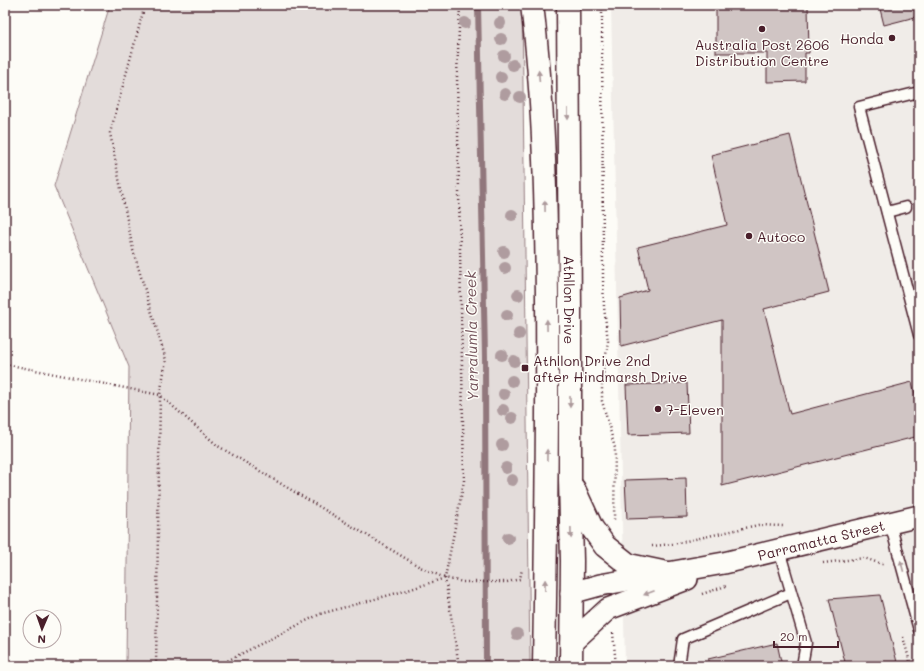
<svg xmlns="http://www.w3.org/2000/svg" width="924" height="671" viewBox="0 0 924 671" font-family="Mali,sans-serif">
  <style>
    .built { fill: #f0ece8 }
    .green { fill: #e3dcda; stroke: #967e82 }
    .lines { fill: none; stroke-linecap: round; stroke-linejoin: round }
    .stream { stroke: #91777b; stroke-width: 6 }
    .building { fill: #d0c5c4; stroke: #4a1f2b }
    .service-casing { stroke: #4a1f2b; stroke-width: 13 }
    .minor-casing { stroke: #4a1f2b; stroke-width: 24 }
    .primary-casing { stroke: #4a1f2b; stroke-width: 25 }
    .path { stroke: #4a1f2b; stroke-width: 2.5; stroke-dasharray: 1 3; stroke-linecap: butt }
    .service { stroke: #fdfcf7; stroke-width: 10 }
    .minor { stroke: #fdfcf7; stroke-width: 21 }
    .primary { stroke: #fdfcf7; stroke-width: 22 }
    .tree { fill: #af9c9f }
    .oneway { fill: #ac999b }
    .poi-dot { fill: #4a1f2b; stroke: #fdfcf7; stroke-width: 1.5 }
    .labels { text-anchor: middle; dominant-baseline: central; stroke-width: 3; stroke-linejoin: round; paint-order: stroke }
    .poi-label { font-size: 14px; fill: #4a1f2b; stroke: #fdfcf7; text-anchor: start }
    .street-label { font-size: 14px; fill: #4a1f2b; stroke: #fdfcf7 }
    .water-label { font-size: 15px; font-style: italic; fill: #73525a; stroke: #fdfcf7 }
  </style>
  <rect width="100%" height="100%" fill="#fdfcf7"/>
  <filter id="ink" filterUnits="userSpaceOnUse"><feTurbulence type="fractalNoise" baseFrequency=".025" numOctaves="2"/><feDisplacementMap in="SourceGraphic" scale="8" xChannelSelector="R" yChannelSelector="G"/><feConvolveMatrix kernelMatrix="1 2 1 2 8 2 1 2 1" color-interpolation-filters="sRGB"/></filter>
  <g filter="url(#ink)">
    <path class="built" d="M611 5H919V666H625Z"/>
    <path class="green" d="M110 5H522L530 666H126L129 367 54 186Z"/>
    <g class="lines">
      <path class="stream" d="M478 5 485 356 486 666"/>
    </g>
    <g class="building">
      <path d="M716 5H808L809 53H805V81L767 82V53H716Z"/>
      <path d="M879 5H919V16L884 25Z"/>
      <path d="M790 135 829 292 764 309 790 414 912 382 919 411V436L722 486V320L621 346 620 298 648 290 638 247 727 225 711 155Z"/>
      <path d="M687 383 689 433 628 435 626 385Z"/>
      <path d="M686 478 687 517 627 519 625 480Z"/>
      <path d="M880 595 898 666H846L829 599Z"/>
      <path d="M777 643 782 666H708V659Z"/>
    </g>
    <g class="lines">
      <defs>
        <g id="service">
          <path d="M919 92 859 107 919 335"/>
          <path d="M887 212 906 207"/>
          <path d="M890 523 919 630"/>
          <path d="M779 550 806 643 802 666"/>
          <path d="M679 666 683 639 791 593"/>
        </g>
        <g id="minor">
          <path id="s1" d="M571 593 600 585 724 563 919 516"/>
          <path d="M571 643 608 609 687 579"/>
        </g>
        <g id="primary">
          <path d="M532 5C544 102 546 199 547 297 548 420 546 543 544 666"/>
          <path id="s2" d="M568 5 570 311V480L572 561 571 666"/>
          <path d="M574 489 592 528 605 546 629 565 667 573"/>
        </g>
      </defs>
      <use href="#service" class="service-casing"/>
      <use href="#minor" class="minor-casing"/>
      <use href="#primary" class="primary-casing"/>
      <g class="path">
        <path d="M145 5 110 133 133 250 166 360 160 395 156 666"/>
        <path d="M602 5 603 280 604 307 608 341 602 383V401L615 448 614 520"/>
        <path d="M5 364 160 395 218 446 420 567 445 578"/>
        <path d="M652 546 673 544 758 525 783 526"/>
        <path d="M823 563 864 558 885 565"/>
        <path d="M702 594 726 586"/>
        <path d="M613 633 616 666"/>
        <path d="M903 637 911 666"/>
        <path d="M217 666 320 614 408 590 445 578 463 582H507L520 579 522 569"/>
        <path d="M459 666 445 578 464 481 457 75 460 5"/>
      </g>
      <use href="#service" class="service"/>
      <use href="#minor" class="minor"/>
      <use href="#primary" class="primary"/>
    </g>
    <g class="tree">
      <circle cx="465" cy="23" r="6"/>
      <circle cx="500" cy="23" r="6"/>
      <circle cx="501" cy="39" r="6"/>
      <circle cx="504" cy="56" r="6"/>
      <circle cx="513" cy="65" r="6"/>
      <circle cx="501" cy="77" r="6"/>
      <circle cx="505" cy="94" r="6"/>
      <circle cx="520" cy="97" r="6"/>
      <circle cx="512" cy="215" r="6"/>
      <circle cx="504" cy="252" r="6"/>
      <circle cx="505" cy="268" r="6"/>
      <circle cx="518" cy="295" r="6"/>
      <circle cx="507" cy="315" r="6"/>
      <circle cx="519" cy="334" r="6"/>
      <circle cx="502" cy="355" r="6"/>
      <circle cx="514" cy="361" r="6"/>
      <circle cx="512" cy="381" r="6"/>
      <circle cx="504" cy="394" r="6"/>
      <circle cx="503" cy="410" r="6"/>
      <circle cx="512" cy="418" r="6"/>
      <circle cx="502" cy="445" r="6"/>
      <circle cx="506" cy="468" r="6"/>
      <circle cx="512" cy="480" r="6"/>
      <circle cx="508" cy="538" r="6"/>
      <circle cx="517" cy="634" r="6"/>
    </g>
    <defs><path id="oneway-solid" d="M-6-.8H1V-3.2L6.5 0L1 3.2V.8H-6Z"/></defs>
    <g class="oneway">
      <use href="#oneway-solid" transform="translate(539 76) rotate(-94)"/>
      <use href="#oneway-solid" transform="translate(568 114) rotate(90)"/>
      <use href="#oneway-solid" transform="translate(545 206) rotate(-91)"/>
      <use href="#oneway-solid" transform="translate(547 325) rotate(-91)"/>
      <use href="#oneway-solid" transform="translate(570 402) rotate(90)"/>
      <use href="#oneway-solid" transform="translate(547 455) rotate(-89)"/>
      <use href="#oneway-solid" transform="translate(571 533) rotate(89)"/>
      <use href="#oneway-solid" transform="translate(902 566) rotate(-105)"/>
      <use href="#oneway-solid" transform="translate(545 585) rotate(-89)"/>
      <use href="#oneway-solid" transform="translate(649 593) rotate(159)"/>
    </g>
  </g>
  <g class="poi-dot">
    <circle cx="762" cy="29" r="4"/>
    <circle cx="892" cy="38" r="4"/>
    <circle cx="749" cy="236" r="4"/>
    <rect x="521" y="364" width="8" height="8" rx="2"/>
    <circle cx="658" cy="409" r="4"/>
  </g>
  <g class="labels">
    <g class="poi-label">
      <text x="884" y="38" text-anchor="end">Honda</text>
      <text x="762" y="44" text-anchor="middle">Australia Post 2606<tspan x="762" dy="16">Distribution Centre</tspan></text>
      <text x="757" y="236">Autoco</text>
      <text x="533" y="360">Athllon Drive 2nd<tspan x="533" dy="16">after Hindmarsh Drive</tspan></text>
      <text x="666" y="409">7-Eleven</text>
    </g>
    <g class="street-label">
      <text stroke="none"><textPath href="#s2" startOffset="295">Athllon Drive</textPath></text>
      <text stroke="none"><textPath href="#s1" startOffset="256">Parramatta Street</textPath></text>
    </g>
    <g class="water-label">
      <text transform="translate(471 336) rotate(-91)">Yarralumla Creek</text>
    </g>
  </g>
  <rect width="924" height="671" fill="none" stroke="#fdfcf7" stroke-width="20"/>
  <rect x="10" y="10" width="904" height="651" fill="none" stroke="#4a1f2b" stroke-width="1.5" filter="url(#ink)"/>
  <g transform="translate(42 629) rotate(182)"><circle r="19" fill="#fdfcf7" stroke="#b5a4a5"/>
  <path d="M0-3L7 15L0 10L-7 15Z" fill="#4a1f2b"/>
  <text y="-6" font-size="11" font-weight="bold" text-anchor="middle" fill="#4a1f2b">N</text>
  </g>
  <path d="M774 641v6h64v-6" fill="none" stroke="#4a1f2b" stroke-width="2"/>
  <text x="780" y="641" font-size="12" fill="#4a1f2b" stroke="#fdfcf7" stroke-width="3" paint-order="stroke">20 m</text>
</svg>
